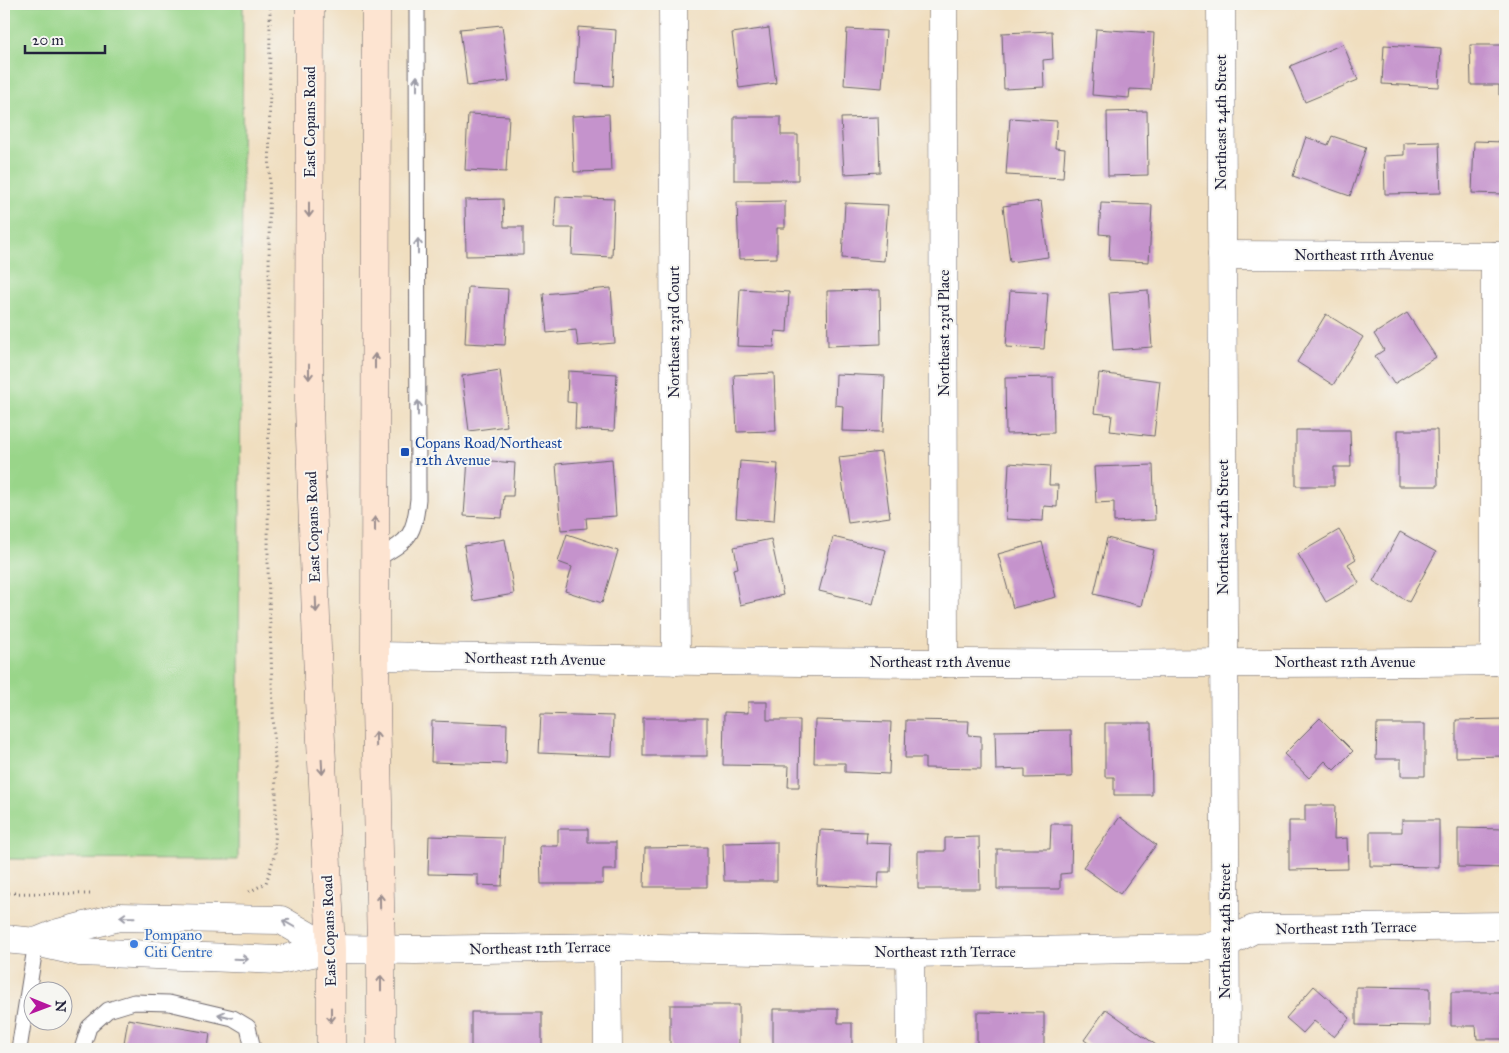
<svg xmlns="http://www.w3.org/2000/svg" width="1509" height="1053" viewBox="0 0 1509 1053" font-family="'IM FELL Great Primer',serif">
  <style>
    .green { fill: #99d589; stroke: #5e7c62 }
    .building { fill: #c593cc }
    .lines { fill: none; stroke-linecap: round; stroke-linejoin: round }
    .service-casing { stroke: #6a6469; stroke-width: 17 }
    .minor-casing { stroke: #6a6469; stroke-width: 29 }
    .secondary-casing { stroke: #6a6469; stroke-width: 29 }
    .path { stroke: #6a6469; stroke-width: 3; stroke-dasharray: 1 4; stroke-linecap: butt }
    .service { stroke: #fff; stroke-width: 15 }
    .minor { stroke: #fff; stroke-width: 28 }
    .secondary { stroke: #fde4d1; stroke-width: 28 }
    .oneway { stroke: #9c9ca7 }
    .oneway2 { stroke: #9a8d8e }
    .transit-dot { fill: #1a4fb4; stroke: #f6f6f2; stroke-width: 2 }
    .shop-dot { fill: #3f7fe0; stroke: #f6f6f2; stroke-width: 2 }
    .labels { text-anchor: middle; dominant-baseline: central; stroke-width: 4; stroke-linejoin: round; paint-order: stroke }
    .street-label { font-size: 15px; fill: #22223b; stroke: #f6f6f2 }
    .transit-label { font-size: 15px; fill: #164399; stroke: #f6f6f2; text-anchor: start }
    .shop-label { font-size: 15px; fill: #366cbe; stroke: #f6f6f2; text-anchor: start }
  </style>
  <rect width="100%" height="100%" fill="#f6f6f2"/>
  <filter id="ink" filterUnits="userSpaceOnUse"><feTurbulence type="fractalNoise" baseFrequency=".02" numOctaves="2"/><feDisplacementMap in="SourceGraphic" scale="10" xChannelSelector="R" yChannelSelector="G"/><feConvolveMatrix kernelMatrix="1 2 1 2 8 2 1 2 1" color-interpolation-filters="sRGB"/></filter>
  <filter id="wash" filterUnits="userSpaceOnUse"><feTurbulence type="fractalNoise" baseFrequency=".0096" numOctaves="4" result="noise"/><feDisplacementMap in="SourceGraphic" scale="20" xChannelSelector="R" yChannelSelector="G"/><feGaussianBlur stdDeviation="1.12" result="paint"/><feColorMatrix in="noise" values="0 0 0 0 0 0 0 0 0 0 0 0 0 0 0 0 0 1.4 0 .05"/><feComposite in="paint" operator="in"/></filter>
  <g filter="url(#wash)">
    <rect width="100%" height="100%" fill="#f0debf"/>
    <path class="green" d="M4 4H243L238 860 4 859Z"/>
    <g id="blocks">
      <g class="building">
        <path d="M502 25 509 81 467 86 460 29Z"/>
        <path d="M578 27 616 30 613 86 575 84Z"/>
        <path d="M769 28 776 83 739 88 732 33Z"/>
        <path d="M847 29 886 31 882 88 844 85Z"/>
        <path d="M1096 29 1154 33 1151 90 1130 89 1129 98 1092 95Z"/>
        <path d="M1052 31 1053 59 1043 60 1044 87 1004 89 1002 33Z"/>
        <path d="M1343 44 1358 80 1305 102 1290 66Z"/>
        <path d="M1384 45 1441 48 1439 87 1382 84Z"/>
        <path d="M1470 45H1505V95H1499V85H1471Z"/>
        <path d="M1147 111 1148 175 1108 176 1107 112Z"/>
        <path d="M468 114 509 116 506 172 465 170Z"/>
        <path d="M609 114 611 171 574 172 572 116Z"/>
        <path d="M734 117H781V135H798V180H734Z"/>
        <path d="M878 117 880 172 844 174 841 118Z"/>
        <path d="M1010 118 1057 121 1055 148 1065 149 1063 178 1006 175Z"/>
        <path d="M1332 136 1366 147 1350 196 1293 176 1306 137 1328 145Z"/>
        <path d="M1474 141 1505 142V194L1472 193Z"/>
        <path d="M1439 142 1441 193 1385 194 1384 156 1404 155V143Z"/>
        <path d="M556 197 614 199 612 257 572 255 573 228H554Z"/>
        <path d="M503 199 504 227H523V255L466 256 465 200Z"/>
        <path d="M785 201V228H777V258L739 259 737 202Z"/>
        <path d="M1041 201 1048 257 1010 262 1003 206Z"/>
        <path d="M845 203 888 205 884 261 842 258Z"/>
        <path d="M1101 203 1152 205 1149 262 1109 260 1110 235 1099 234Z"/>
        <path d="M468 287 508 289 505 345 465 343Z"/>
        <path d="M611 288 615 343 578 346 576 330 547 333 543 294Z"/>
        <path d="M740 289 789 292 787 332 775 331 774 347 737 346Z"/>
        <path d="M880 290 881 344 828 346 827 291Z"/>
        <path d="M1148 290 1152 347 1113 350 1109 293Z"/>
        <path d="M1010 291 1048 293 1044 349 1006 347Z"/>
        <path d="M1407 313 1436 357 1394 384 1375 356 1384 350 1374 334Z"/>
        <path d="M1326 314 1363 337 1333 385 1297 362Z"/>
        <path d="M500 370 507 426 469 431 462 376Z"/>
        <path d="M568 371 617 374 614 431 575 429 576 403 567 402Z"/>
        <path d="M774 373 776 431 737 432 734 375Z"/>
        <path d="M1099 373 1160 381 1154 436 1110 431 1112 415 1094 413Z"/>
        <path d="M836 374 885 376 883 432 842 431 843 406 835 405Z"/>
        <path d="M1053 377 1054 433 1006 434 1005 378Z"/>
        <path d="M1296 430H1350L1351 467H1334V486H1296Z"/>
        <path d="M1398 430H1437L1438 486H1398Z"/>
        <path d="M881 452 890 517 848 523 839 457Z"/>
        <path d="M468 459 515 463 513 496H504L502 518 464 516Z"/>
        <path d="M612 459 616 516 586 518 587 528 561 530 556 464Z"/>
        <path d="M740 461 778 464 774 521 736 518Z"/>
        <path d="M1009 463 1050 466 1049 485H1058L1057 507 1044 506 1043 521 1006 519Z"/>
        <path d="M1153 465 1155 520 1114 522V502L1096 503 1094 467Z"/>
        <path d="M1339 530 1356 559 1348 564 1359 583 1326 602 1298 554Z"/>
        <path d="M1400 532 1436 552 1409 602 1373 581Z"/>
        <path d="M567 534 618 551 602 603 565 591 572 567 558 562Z"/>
        <path d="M833 537 886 550 873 604 819 591Z"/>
        <path d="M1107 538 1154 550 1141 606 1094 594Z"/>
        <path d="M505 539 514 594 473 601 464 546Z"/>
        <path d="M771 539 783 595 740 605 733 569 738 568 734 547Z"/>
        <path d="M1042 542 1056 597 1013 608 998 554Z"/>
        <path d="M748 702H767V720H800L799 787H788L789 766 723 765 724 712 748 713Z"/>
        <path d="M541 714 613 716 612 756 539 753Z"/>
        <rect x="643" y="718" width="64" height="38"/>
        <path d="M1320 718 1353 751 1334 770 1325 761 1309 778 1284 754Z"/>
        <path d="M1505 719V756L1456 757V720Z"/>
        <path d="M815 720 891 722 889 774 845 772V763H814Z"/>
        <path d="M906 720 969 721 968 735 981 736V769L925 768V758H905Z"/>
        <path d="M432 721 507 724 506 764 431 762Z"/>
        <path d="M1105 723H1151L1152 795H1114V777H1105Z"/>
        <path d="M1377 724H1425V776H1401V759H1376Z"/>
        <path d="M1071 730 1072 777 1025 778V769L996 770 995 731Z"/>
        <path d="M1305 805H1335L1334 839 1347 838 1348 869 1289 870V821H1305Z"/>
        <path d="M1120 817 1156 845 1120 894 1083 867Z"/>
        <path d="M1402 820H1439V867L1370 866V832H1402Z"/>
        <path d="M1051 824H1072L1071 873 1060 874V889H997V849H1050Z"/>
        <path d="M1458 828 1505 829V868L1458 867Z"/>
        <path d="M558 829H588V842H616V870H603V884H541L540 846H558Z"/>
        <path d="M820 830 867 832 866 843 891 844 890 872H879L878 888 817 885Z"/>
        <path d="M429 836 504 838 502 886 478 885V875L428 874Z"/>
        <path d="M979 837 980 889H918V851H945V838Z"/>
        <path d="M777 842V881H724L723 843Z"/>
        <path d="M707 847V887H644L645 848Z"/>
        <path d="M1314 986 1350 1018 1334 1037 1314 1021 1303 1033 1286 1018Z"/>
        <path d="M1356 987 1430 988V1026L1356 1025Z"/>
        <path d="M1451 992H1505V1024H1503V1039H1477L1476 1026H1451Z"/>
        <rect x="670" y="1005" width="69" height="44"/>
        <path d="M773 1009H838V1023H852V1049H773Z"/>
        <path d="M1106 1009 1156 1045 1153 1049H1097L1084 1040Z"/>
        <rect x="471" y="1012" width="71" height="37"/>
        <path d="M977 1012 1044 1013V1049H977Z"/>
        <path d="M128 1019 210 1033 208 1049H123Z"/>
      </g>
    </g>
  </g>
  <g filter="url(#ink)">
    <use href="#blocks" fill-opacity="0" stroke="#6a6469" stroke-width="1"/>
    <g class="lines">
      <defs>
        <g id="service">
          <path d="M375 560C408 540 414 539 418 499L417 4"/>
          <path d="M19 1049 36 942"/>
          <path d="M82 1049 89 1027 108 1010 134 1002 169 1003 233 1018 248 1027 253 1049"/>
        </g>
        <g id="minor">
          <path d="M673 4 676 661"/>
          <path d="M943 4 944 663"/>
          <path d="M1221 4 1226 1049"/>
          <path d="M1222 255 1505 256"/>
          <path d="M1495 256V661"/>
          <path d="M375 656C751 663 1128 666 1505 661"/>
          <path d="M4 939 36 942 80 952 279 960 331 949 415 950 607 947 910 953 1198 948 1225 944 1254 929 1505 926"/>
          <path d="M36 942 58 933 119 917 281 920 331 949"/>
          <path d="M607 947 608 1049"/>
          <path d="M910 953 911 1049"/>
        </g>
        <g id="secondary">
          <path d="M310 4 309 406 318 679 331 949V1049"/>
          <path d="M376 4 375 656 381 950V1049"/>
        </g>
      </defs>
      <use href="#service" class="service-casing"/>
      <use href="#minor" class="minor-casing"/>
      <use href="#secondary" class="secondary-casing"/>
      <g class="path">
        <path d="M249 892 266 883 275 854 276 793 268 569 270 4"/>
        <path d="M4 893 93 894"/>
      </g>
      <use href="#service" class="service"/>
      <use href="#minor" class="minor"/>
      <use href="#secondary" class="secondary"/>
    </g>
    <defs><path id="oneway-shaft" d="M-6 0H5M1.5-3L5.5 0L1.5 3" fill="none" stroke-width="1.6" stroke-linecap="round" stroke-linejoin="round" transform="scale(1.25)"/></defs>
    <g class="oneway">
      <use href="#oneway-shaft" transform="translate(417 83) rotate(-90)"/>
      <use href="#oneway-shaft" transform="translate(418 246) rotate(-90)"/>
      <use href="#oneway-shaft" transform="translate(418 408) rotate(-90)"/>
      <use href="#oneway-shaft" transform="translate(127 917) rotate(-179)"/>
      <use href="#oneway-shaft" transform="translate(289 924) rotate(-150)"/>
      <use href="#oneway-shaft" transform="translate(241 959) rotate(2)"/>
      <use href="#oneway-shaft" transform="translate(225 1016) rotate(-166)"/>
    </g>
    <g class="oneway2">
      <use href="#oneway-shaft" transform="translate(309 210) rotate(90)"/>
      <use href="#oneway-shaft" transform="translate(375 361) rotate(-90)"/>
      <use href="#oneway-shaft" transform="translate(309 372) rotate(90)"/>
      <use href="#oneway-shaft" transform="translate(375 524) rotate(-90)"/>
      <use href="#oneway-shaft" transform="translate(316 605) rotate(88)"/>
      <use href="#oneway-shaft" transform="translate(376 739) rotate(-91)"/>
      <use href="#oneway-shaft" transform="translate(322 767) rotate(87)"/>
      <use href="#oneway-shaft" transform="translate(380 901) rotate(-91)"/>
      <use href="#oneway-shaft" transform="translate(381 983) rotate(-90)"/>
      <use href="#oneway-shaft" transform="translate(331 1015) rotate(90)"/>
    </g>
  </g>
  <rect class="transit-dot" x="400" y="447" width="10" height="10" rx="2.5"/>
  <circle class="shop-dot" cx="134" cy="944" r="5"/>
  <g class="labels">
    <g class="street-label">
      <text transform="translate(310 122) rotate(-90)">East Copans Road</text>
      <text transform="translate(1221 122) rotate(-90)">Northeast 24th Street</text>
      <text x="1364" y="255">Northeast 11th Avenue</text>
      <text transform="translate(674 332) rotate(-90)">Northeast 23rd Court</text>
      <text transform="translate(944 333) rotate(-90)">Northeast 23rd Place</text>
      <text transform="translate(313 527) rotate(-92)">East Copans Road</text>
      <text transform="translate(1223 527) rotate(-90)">Northeast 24th Street</text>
      <text transform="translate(535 659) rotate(1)">Northeast 12th Avenue</text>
      <text x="940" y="662">Northeast 12th Avenue</text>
      <text x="1345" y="662">Northeast 12th Avenue</text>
      <text transform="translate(1346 928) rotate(-1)">Northeast 12th Terrace</text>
      <text transform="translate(329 931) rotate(-92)">East Copans Road</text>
      <text transform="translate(1225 931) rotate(-90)">Northeast 24th Street</text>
      <text transform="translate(540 948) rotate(-1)">Northeast 12th Terrace</text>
      <text x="945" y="952">Northeast 12th Terrace</text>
    </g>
    <g class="transit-label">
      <text x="415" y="443">Copans Road/Northeast<tspan x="415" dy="17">12th Avenue</tspan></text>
    </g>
    <g class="shop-label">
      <text x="144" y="935">Pompano<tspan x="144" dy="17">Citi Centre</tspan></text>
    </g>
  </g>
  <rect width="1509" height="1053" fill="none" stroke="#f6f6f2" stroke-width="20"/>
  <g transform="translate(48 1006) rotate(91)"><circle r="24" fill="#f6f6f2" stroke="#a1a1a9"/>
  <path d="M0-4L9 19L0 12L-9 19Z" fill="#b5179e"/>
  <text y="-8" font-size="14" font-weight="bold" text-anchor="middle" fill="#22223b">N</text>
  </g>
  <path d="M25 45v8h80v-8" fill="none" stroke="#22223b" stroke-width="2.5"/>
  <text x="32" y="45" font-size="15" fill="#22223b" stroke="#f6f6f2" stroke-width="4" paint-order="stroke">20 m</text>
</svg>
